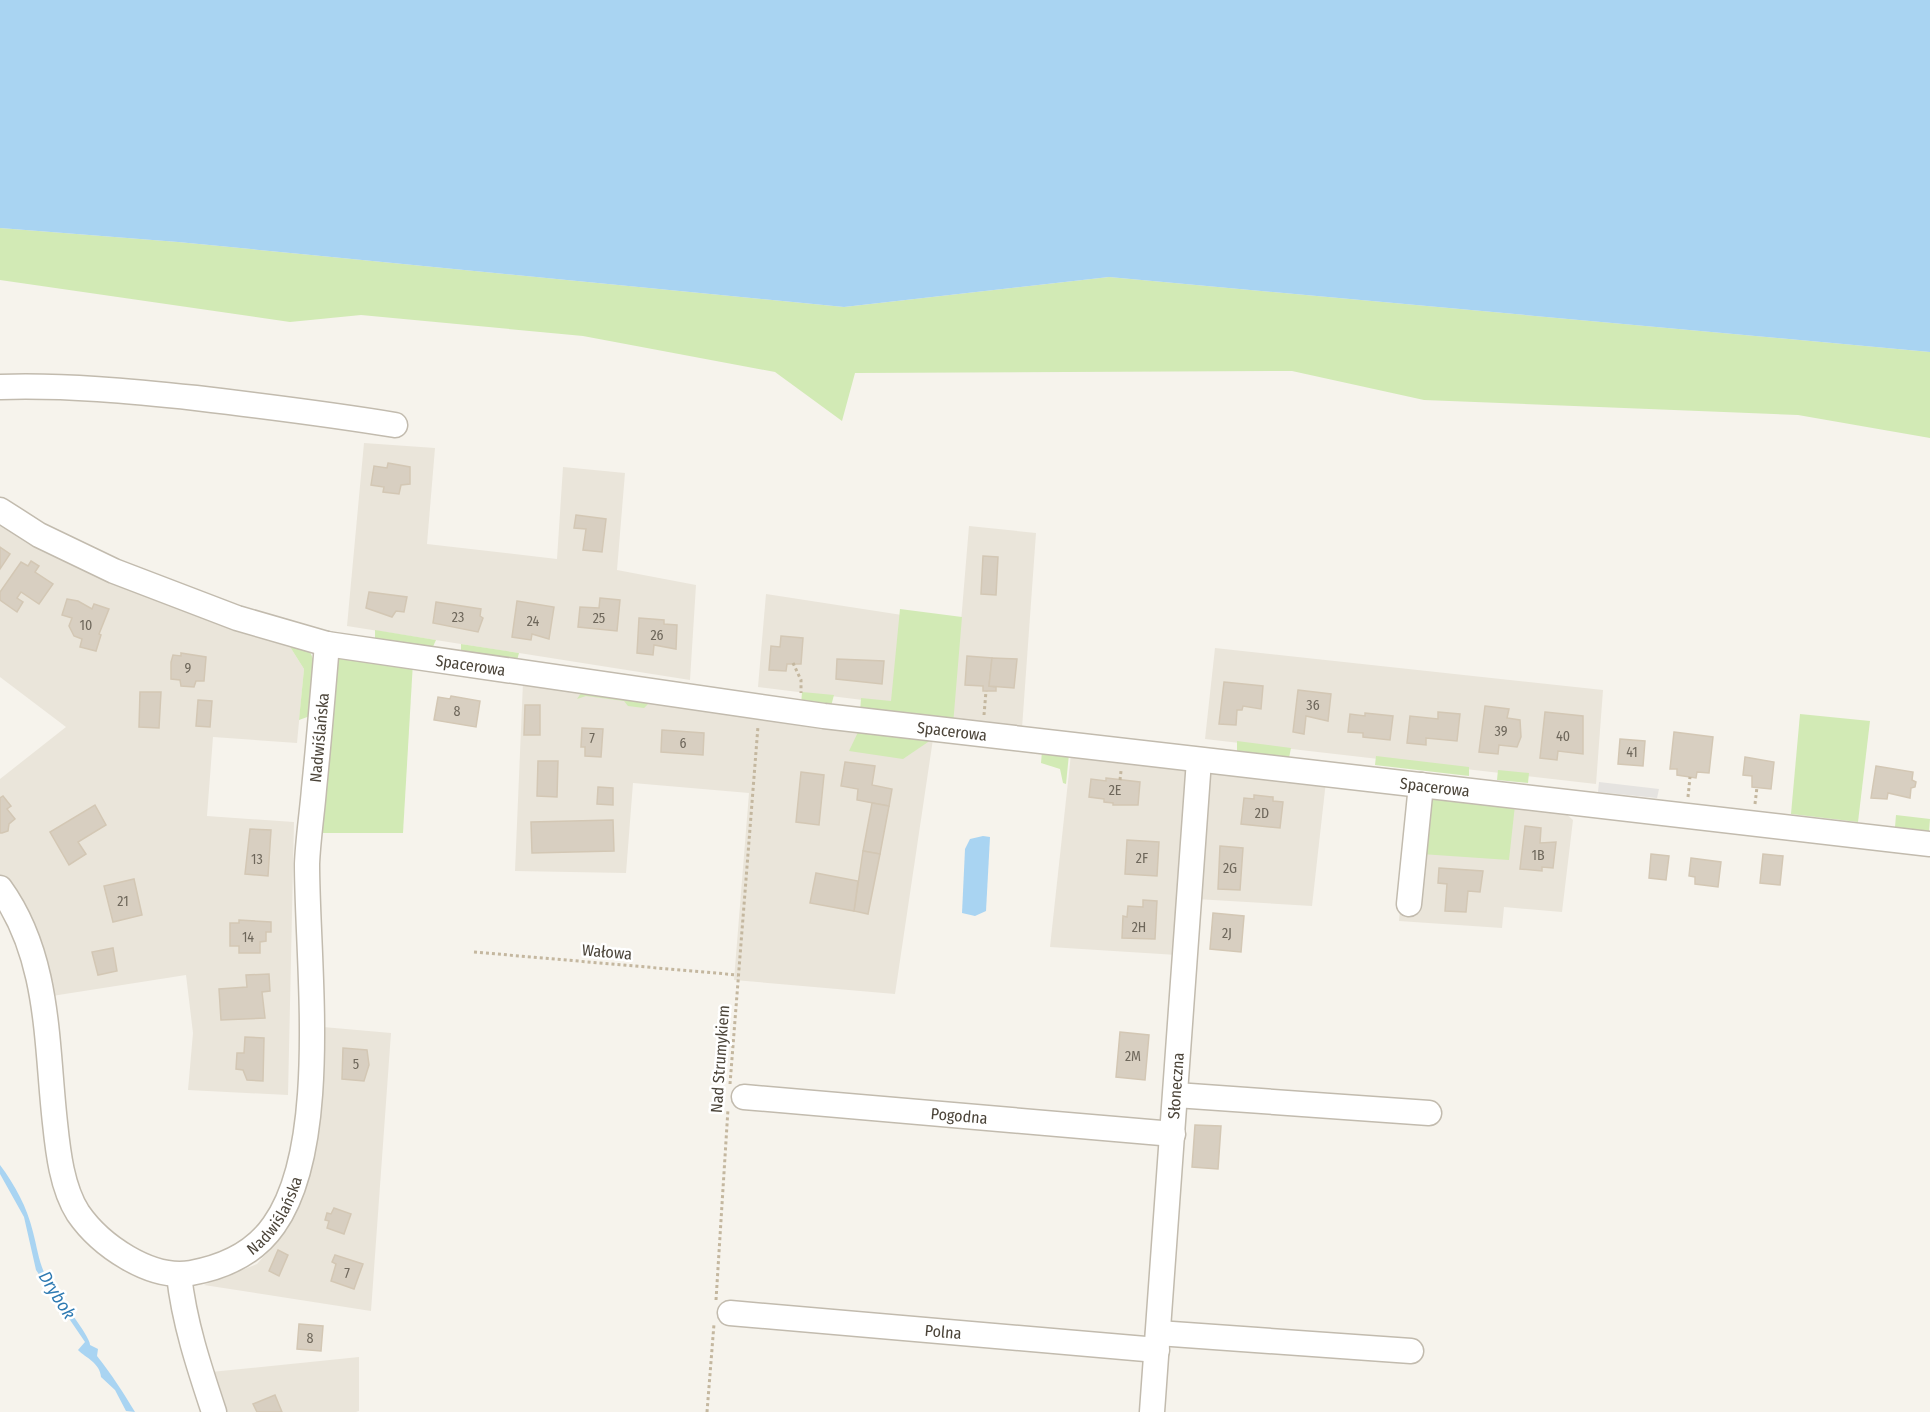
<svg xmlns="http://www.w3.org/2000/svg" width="1930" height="1412" viewBox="0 0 1930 1412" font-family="'Fira Sans Condensed',sans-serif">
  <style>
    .residential { fill: #eae5da }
    .green { fill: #d2eab5 }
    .parking { fill: #e5e3e0 }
    .water { fill: #a9d4f2 }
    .building { fill: #d8cfc1; stroke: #d3c7b4; stroke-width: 1.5 }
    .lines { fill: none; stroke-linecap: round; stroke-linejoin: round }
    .minor-casing { stroke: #c2bbae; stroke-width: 27 }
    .path { stroke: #c4b79f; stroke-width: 3; stroke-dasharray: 3 3; stroke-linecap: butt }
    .minor { stroke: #fff; stroke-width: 24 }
    .labels { text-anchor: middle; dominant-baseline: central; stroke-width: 5; stroke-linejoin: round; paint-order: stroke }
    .number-label { font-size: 14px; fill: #6e675b }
    .street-label { font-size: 16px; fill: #4b4439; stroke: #fff }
    .water-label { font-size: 18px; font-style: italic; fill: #2e7ab2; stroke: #fff }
  </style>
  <rect width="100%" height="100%" fill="#f6f3ec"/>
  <g class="residential">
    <path d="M364 443 435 448 427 544 557 559 563 467 625 473 617 570 696 585 690 680 347 626Z"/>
    <path d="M0 526 28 544 163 600 287 642 304 669 297 743 213 737 207 816 294 822 288 1095 188 1090 193 1033 186 975 52 996 43 944 0 877V779L66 727 0 677Z"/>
    <path d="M969 526 1036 533 1022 728 953 718Z"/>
    <path d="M766 594 902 615 895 704 758 687Z"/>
    <path d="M1215 648 1603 690 1596 784 1205 739Z"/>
    <path d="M523 682 933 739 895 994 734 980 749 793 633 783 626 873 515 871Z"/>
    <path d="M1071 754 1193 768 1177 955 1050 947Z"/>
    <path d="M1208 771 1326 781 1312 906 1196 899Z"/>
    <path d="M1409 792 1563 811 1573 820 1562 912 1504 907 1502 928 1399 921Z"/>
    <path d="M323 1027 391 1033 371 1311 204 1285 257 1264 287 1230 311 1170Z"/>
    <path d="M359 1357V1411L356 1412H227L211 1372Z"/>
  </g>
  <g class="green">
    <path d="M0 228 178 242 844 307 1109 277 1930 352V438L1798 415 1424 400 1292 371 855 373 842 421 775 372 583 336 361 315 290 322 0 280Z"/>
    <path d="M900 609 962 617 953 725 860 713 861 698 891 701Z"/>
    <path d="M375 630 436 640 431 651 375 642Z"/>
    <path d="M287 642 307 645 314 661 310 716 299 720 304 669Z"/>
    <path d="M461 644 519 653 516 664 461 654Z"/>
    <path d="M338 656 413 662 403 833H315Z"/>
    <path d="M583 690 664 702V706L649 703 644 708 628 706 624 701 586 696 577 699Z"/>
    <path d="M802 692 834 695 830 710 801 706Z"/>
    <path d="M1800 714 1870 721 1858 822 1791 814Z"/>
    <path d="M859 730 931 740 903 759 849 751Z"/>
    <path d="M1237 741 1291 748 1289 758 1237 756Z"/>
    <path d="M1042 751 1069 754 1066 784 1063 783 1060 769 1041 763Z"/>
    <path d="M1376 756 1469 767V776L1375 765Z"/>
    <path d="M1498 770 1529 773 1528 783 1497 780Z"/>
    <path d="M1433 796 1515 805 1509 860 1421 854 1427 801Z"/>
    <path d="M1896 815 1930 819 1929 831 1895 827Z"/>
  </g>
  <path class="parking" d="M1599 782 1659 789 1657 798 1598 792Z"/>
  <g class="water">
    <path d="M0 0H1930V352L1109 277 844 307 178 242 0 228Z"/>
    <path d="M983 836 990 837 986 911 975 916 962 913 965 849 970 839Z"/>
    <path d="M0 1165C15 1185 27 1207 33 1232 38 1251 39 1266 50 1284 57 1295 91 1337 90 1345L98 1349 97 1356C112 1375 123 1392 135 1412L126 1411 115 1390 101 1377C100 1363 86 1358 78 1350L85 1342 36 1270 24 1217 0 1174Z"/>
  </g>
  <g class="building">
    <path d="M388 463 410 467V484L401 485 399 494 383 492 384 487 371 485 374 466 387 468Z"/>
    <path d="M576 515 606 519 602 552 583 550 586 529 574 528Z"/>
    <path d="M0 547 10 554 0 569Z"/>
    <path d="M983 556 998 557 996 595 981 594Z"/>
    <path d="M31 561 39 566 35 572 53 584 39 604 21 592 17 598 23 602 17 612 0 600V592L21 562 28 566Z"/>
    <path d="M369 592 407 597 404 612 396 611 392 617 366 608Z"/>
    <path d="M600 598 620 600 617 631 578 627 580 607 599 608Z"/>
    <path d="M67 599 78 601 92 609 94 604 109 609 99 634 101 635 96 651 80 647 82 639 74 636 69 626 72 618 62 615Z"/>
    <path d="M517 601 554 607 549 639 532 634 531 640 512 637Z"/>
    <path d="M436 602 481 609 480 616 483 618 478 632 433 623Z"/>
    <path d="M639 618 664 620V624L677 625 676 649 654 645 653 655 637 653Z"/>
    <path d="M781 636 803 638 801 664H787L786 671 769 670 771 646 780 647Z"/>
    <path d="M181 653 206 657 204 681H196L194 687 181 686 180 680 171 679V662L173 655 181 656Z"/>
    <path d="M967 656 992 658 989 686 996 687V691H983V686L965 685Z"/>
    <path d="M992 658 1017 659 1014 688 989 686Z"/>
    <path d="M837 659 884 661 882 684 836 679Z"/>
    <path d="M1224 682 1263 686 1261 709 1243 706 1242 710H1237L1236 725 1219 724Z"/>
    <path d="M1298 690 1331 694 1328 721 1306 716 1304 734 1293 732Z"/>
    <path d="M140 692H161L159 728 139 727Z"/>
    <path d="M451 696 480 701 476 727 434 720 438 697 450 699Z"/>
    <path d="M198 700 212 701 210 727 196 726Z"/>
    <path d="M525 705H540V735H524Z"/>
    <path d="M1485 706 1509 709 1507 718 1520 720 1521 737 1517 747 1499 745 1498 754 1479 752Z"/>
    <path d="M1438 712 1460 714 1457 741 1426 738V745L1407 743 1410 716 1438 719Z"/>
    <path d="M1545 712 1583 716V754L1558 751 1557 760 1540 758Z"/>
    <path d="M1365 713 1393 716 1390 740 1363 737V733L1348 732 1350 714 1365 716Z"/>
    <path d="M582 728 603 729 601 757 585 756V747H581Z"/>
    <path d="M662 730 704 733 703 755 661 752Z"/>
    <path d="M1674 732 1713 737 1709 773 1697 772 1696 778 1677 775V769H1670Z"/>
    <path d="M1620 739 1645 741 1643 766 1618 764Z"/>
    <path d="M1745 757 1774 762 1771 789 1752 787V776L1743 775Z"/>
    <path d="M538 761H558L557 797 537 796Z"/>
    <path d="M845 762 875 766 872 785 892 789 889 806 857 800 858 789 841 786Z"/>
    <path d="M1876 766 1913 772 1912 780 1916 782 1915 787 1911 788 1910 798 1888 793 1887 799 1871 798Z"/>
    <path d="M801 772 824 775 819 825 796 822Z"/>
    <path d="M1106 778 1140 782 1138 805H1113V803L1104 802V799L1089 797 1091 779 1106 781Z"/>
    <path d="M598 787 613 788V805L597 804Z"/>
    <path d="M1254 795 1273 797V801L1283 802 1280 828 1241 824 1244 798 1254 799Z"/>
    <path d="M3 796 11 806 7 809 15 819 9 824 8 831 2 833H0V798Z"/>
    <path d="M872 803 889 806 880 854 863 851Z"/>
    <path d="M95 805 106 825 78 842 86 854 69 865 50 832Z"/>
    <path d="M613 820 614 851 532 853 531 822Z"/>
    <path d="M1525 826 1541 828 1540 843 1556 842 1553 868 1542 867V871L1520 869Z"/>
    <path d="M250 829 271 830 268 876 245 874Z"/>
    <path d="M1127 840 1159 842 1157 876 1125 874Z"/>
    <path d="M1220 846 1243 848 1240 890 1218 889Z"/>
    <path d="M863 851 880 854 868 914 854 911Z"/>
    <path d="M1651 854 1669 856 1666 880 1649 878Z"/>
    <path d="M1763 854 1783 856 1780 885 1760 883Z"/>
    <path d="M1691 858 1721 862 1718 887 1695 884V877L1689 876Z"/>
    <path d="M1439 868 1483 871 1480 892 1468 891 1466 912 1445 911 1447 884 1438 883Z"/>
    <path d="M816 873 858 881 854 911 810 903Z"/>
    <path d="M134 879 142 915 113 922 104 886Z"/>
    <path d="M1143 900 1157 901 1155 939 1122 938 1123 916 1127 917 1128 906 1143 907Z"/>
    <path d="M1213 913 1244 916 1241 952 1210 949Z"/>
    <path d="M239 920 271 922V932H266V941L260 942V953H239V946H230V923H239Z"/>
    <path d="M113 948 117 971 98 975 92 952Z"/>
    <path d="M269 974 270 991 262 992 265 1018 221 1020 219 989 247 987 246 975Z"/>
    <path d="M1120 1032 1149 1035 1145 1080 1116 1077Z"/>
    <path d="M245 1037 264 1038 263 1081 247 1080 243 1070 236 1069 237 1053H244Z"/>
    <path d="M343 1048 367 1050 369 1065 364 1081 342 1079Z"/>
    <path d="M1195 1125 1221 1126 1218 1169 1192 1167Z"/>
    <path d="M334 1208 351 1214 344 1234 327 1228 329 1221 325 1220 327 1213 331 1214Z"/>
    <path d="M278 1250 288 1255 279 1276 269 1271Z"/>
    <path d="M335 1255 363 1264 354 1289 331 1281 336 1264 332 1262Z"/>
    <path d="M299 1324 323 1326 321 1351 297 1349Z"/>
    <path d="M275 1395 282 1412H257L253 1404Z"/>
  </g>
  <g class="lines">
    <defs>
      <g id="minor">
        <path d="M0 387C65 385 131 391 196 398 263 406 329 414 395 425"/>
        <path id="s1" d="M0 510 39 535 114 571 237 618 327 644 824 716 1930 844"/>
        <path id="s2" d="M0 888C50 957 46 1043 55 1123 58 1152 62 1188 78 1213 100 1245 150 1280 191 1273 224 1267 254 1254 274 1225 331 1145 307 962 307 864 308 839 312 814 314 789 319 740 323 692 327 644"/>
        <path d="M1409 904 1421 785"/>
        <path d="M1176 1095 1429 1113"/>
        <path id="s3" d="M744 1097 1173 1134"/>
        <path d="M179 1275C184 1322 199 1367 214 1412"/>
        <path id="s4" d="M730 1313 1157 1350"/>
        <path d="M1158 1333 1411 1351"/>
        <path id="s5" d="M1152 1412 1199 760"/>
      </g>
    </defs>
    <use href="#minor" class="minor-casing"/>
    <g class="path">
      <path d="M793 663 801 680V693"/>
      <path d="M984 715 986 691"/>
      <path d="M1120 780 1121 771"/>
      <path d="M1688 797 1690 777"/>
      <path d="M1755 804 1757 787"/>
      <path d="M474 952 738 975"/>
      <path d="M730 1084 758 726"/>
      <path d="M716 1300 728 1109"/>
      <path d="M707 1412 714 1324"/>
    </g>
    <use href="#minor" class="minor"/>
  </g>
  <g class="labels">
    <g class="number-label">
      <text x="458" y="617">23</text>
      <text x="599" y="618">25</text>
      <text x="533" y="621">24</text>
      <text x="86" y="625">10</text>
      <text x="657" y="635">26</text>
      <text x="188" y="668">9</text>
      <text x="1313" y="705">36</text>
      <text x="457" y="711">8</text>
      <text x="1501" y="731">39</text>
      <text x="1563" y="736">40</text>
      <text x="592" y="738">7</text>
      <text x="683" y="743">6</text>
      <text x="1632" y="752">41</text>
      <text x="1115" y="790">2E</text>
      <text x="1262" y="813">2D</text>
      <text x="1538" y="855">1B</text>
      <text x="1142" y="858">2F</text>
      <text x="257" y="859">13</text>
      <text x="1230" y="868">2G</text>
      <text x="123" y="901">21</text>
      <text x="1139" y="927">2H</text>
      <text x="1227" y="933">2J</text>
      <text x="248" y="937">14</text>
      <text x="1133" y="1056">2M</text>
      <text x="356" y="1064">5</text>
      <text x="347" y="1273">7</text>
      <text x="310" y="1338">8</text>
    </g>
    <g class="street-label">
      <text stroke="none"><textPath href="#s1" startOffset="500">Spacerowa</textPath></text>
      <text stroke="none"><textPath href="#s1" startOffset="986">Spacerowa</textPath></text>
      <text stroke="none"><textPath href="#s2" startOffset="1065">Nadwiślańska</textPath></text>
      <text stroke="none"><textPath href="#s1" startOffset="1472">Spacerowa</textPath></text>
      <text transform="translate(607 952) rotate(5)">Wałowa</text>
      <text transform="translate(720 1059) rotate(-86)">Nad Strumykiem</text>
      <text stroke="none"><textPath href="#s5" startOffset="327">Słoneczna</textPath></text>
      <text stroke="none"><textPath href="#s3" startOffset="216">Pogodna</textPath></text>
      <text stroke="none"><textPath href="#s2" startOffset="579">Nadwiślańska</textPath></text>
      <text stroke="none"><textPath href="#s4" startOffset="214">Polna</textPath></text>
    </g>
    <g class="water-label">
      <text transform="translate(57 1295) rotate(58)">Drybok</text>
    </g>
  </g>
</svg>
